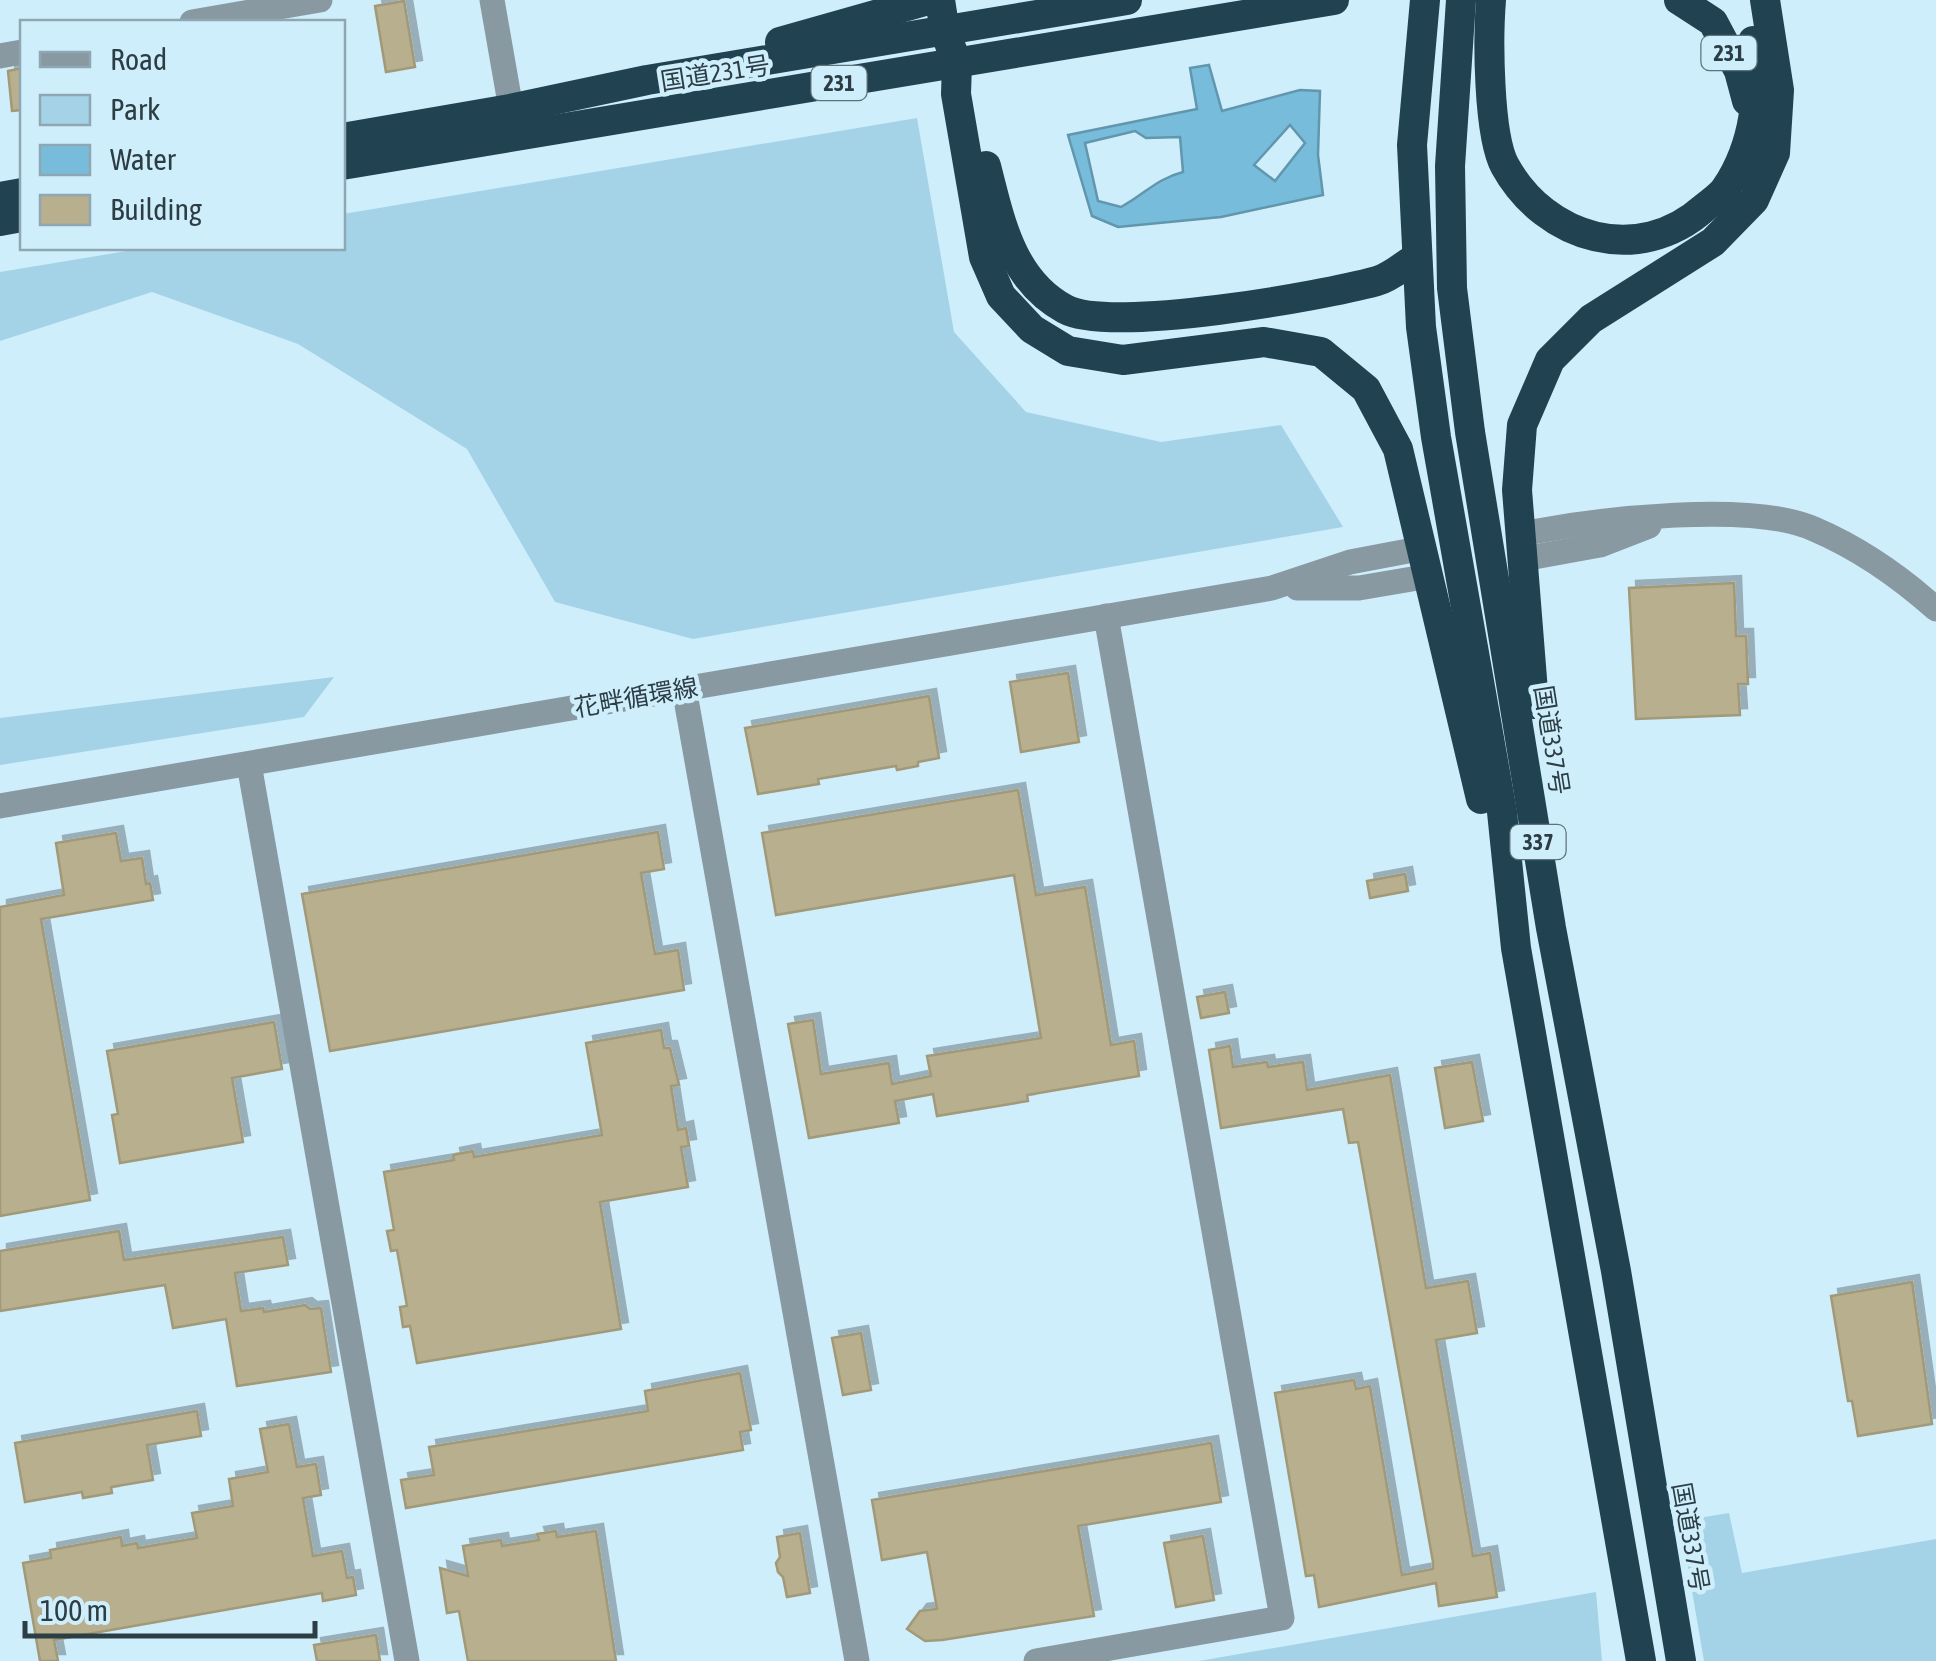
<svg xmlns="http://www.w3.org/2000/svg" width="1936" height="1661" viewBox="0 0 1936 1661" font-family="'Asap Condensed','Noto Sans JP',sans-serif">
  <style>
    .green { fill: #a4d3e7 }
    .water { fill: #77bcda; stroke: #6196ad; stroke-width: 2.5; fill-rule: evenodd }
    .building { fill: #b7af8d; stroke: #a19978; stroke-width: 2.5; filter: url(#shadow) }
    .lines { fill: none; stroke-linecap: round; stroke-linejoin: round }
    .minor { stroke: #8999a1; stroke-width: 25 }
    .highway { stroke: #204251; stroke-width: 30 }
    .labels { text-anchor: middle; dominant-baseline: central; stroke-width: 9; stroke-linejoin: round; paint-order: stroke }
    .shield { fill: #cfeefc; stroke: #5e727b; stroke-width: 2.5 }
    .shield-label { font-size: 22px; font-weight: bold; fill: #2d3d44 }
    .street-label { font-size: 25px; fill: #2d3d44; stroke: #cfeefc }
  </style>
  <defs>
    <filter id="shadow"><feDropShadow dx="7" dy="-7" stdDeviation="0" flood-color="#0004"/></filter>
  </defs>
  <rect width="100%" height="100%" fill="#cfeefc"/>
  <g class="green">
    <path d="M917 118 954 332 1026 412 1161 442 1281 425 1343 527 693 639 555 602 467 449 298 344 152 292 0 341V272L145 248H342L343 214Z"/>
    <path d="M334 677 304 717 0 765V718Z"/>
    <path d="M1729 1513 1742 1573 1936 1539V1661H1704L1680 1521Z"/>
    <path d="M1596 1592 1602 1661H1199Z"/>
  </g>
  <path class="water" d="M1209 65 1222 111 1300 90 1320 91 1318 155 1323 195 1221 217 1118 227 1092 216 1068 135 1197 109 1190 68ZM1290 125 1305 143 1275 181 1254 165ZM1135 131 1146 138 1180 137 1183 172C1156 179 1145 194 1121 207L1098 201 1085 143Z"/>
  <g class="building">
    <path d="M404 1 415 67 386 72 375 6Z"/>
    <path d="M22 68V110L12 111 8 71Z"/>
    <path d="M1734 583 1736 636H1746L1748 684H1738L1740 715 1636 719 1629 588Z"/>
    <path d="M1068 673 1079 742 1021 752 1010 682Z"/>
    <path d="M929 696 939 758 918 762V766L897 770 896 766 818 779 819 784 758 794 745 728Z"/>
    <path d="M1018 790 1036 895 1085 887 1111 1045 1134 1041 1139 1076 1027 1095 1028 1101 937 1116 933 1094 895 1101 899 1123 809 1138 788 1024 813 1020 821 1074 889 1063 892 1084 931 1076 927 1056 1041 1038 1014 875 776 915 762 833Z"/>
    <path d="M658 832 664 869 641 873 655 954 678 950 684 990 330 1051 302 894Z"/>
    <path d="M116 833 121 861 142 858 146 884 150 883 153 900 41 919 90 1200 0 1216V907L64 895 56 843Z"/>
    <path d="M1405 874 1408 891 1370 898 1367 881Z"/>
    <path d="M1225 992 1229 1013 1201 1018 1197 997Z"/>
    <path d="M274 1022 282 1069 232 1078 243 1142 120 1163 112 1115 118 1114 107 1051Z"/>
    <path d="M661 1030 664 1048H670L679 1085 671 1086 678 1130 686 1128 689 1146 681 1147 688 1187 600 1202 621 1329 417 1363 410 1326 403 1327 400 1307 407 1306 397 1250 391 1251 387 1231 394 1230 384 1172 454 1160 453 1155 473 1151 474 1157 602 1135 586 1043Z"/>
    <path d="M1230 1046 1233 1067 1267 1062 1268 1067 1303 1062 1307 1090 1390 1075 1426 1288 1468 1281 1477 1333 1436 1340 1473 1556 1490 1553 1497 1597 1439 1606 1436 1583 1319 1607 1314 1575 1306 1576 1275 1393 1354 1380 1356 1389 1370 1386 1402 1575 1433 1569V1562L1358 1142 1349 1143 1343 1109 1221 1128 1209 1050Z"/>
    <path d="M1472 1062 1483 1121 1445 1128 1435 1068Z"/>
    <path d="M119 1231 124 1260 283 1237 288 1265 235 1273 241 1311 263 1308 264 1312 305 1305 310 1309 321 1308 331 1372 237 1386 226 1319 173 1328 165 1285 0 1311V1251Z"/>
    <path d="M1912 1282 1932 1424 1858 1436 1852 1401H1848L1831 1296Z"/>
    <path d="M861 1333 871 1390 843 1395 832 1338Z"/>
    <path d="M740 1373 751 1430 740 1432 743 1450 406 1508 401 1480 434 1475 429 1447 648 1411 645 1391Z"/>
    <path d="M197 1411 201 1436 147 1445 153 1480 111 1487 112 1493 83 1498 82 1492 25 1502 15 1443Z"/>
    <path d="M289 1424 297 1467 316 1464 321 1495 303 1498 313 1556 342 1551 347 1578 353 1577 356 1595 323 1601 322 1593 54 1640 58 1661H40L23 1563 51 1558 50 1550 121 1537 122 1546 137 1543 138 1548 197 1538 192 1513 233 1506 229 1479 268 1472 260 1429Z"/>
    <path d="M1211 1443 1221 1502 1078 1526 1094 1616 942 1640 925 1641 907 1629 920 1611 937 1609 927 1552 882 1560 872 1500Z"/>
    <path d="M556 1531 557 1537 596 1531 616 1661H468L459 1611 447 1613 440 1568 468 1576 463 1546 501 1540 502 1546 539 1540 537 1534Z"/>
    <path d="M800 1533 810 1593 787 1597 783 1577 778 1572 776 1563 780 1557 777 1537Z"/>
    <path d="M1203 1536 1214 1600 1176 1607 1164 1543Z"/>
    <path d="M376 1635 380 1661H317L314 1645Z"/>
  </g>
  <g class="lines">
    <g class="minor">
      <path d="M492 0 514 126"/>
      <path d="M192 22 320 0"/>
      <path d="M0 56 22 52"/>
      <path d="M1532 532C1601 519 1751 501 1814 529 1861 549 1899 576 1936 609"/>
      <path d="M1534 557 1600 545 1649 526"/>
      <path d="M1297 588H1359L1412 579"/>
      <path d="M684 688 857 1661"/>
      <path d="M249 764 407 1661"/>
      <path d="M0 806 1272 588 1350 562 1408 551"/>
      <path d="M1036 1661 1282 1618 1106 616"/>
    </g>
    <g class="highway">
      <path d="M940 0 945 32 952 50"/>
      <path d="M1425 0 1412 145 1421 327 1436 437 1502 812 1516 948 1641 1661"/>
      <path d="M1461 0 1450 166 1452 288 1470 432 1551 928 1616 1271 1681 1661"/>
      <path d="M1491 0C1488 37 1488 135 1505 166 1546 240 1639 266 1704 208 1711 202 1721 196 1726 188 1755 145 1761 91 1753 41"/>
      <path d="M1679 0 1713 22 1739 71 1747 101"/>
      <path d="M780 42 928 0"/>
      <path d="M957 63 956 94 984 257 1001 296 1032 329 1068 351 1123 360 1264 342 1321 352 1366 389 1398 449 1481 799"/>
      <path d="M342 138 510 109 647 80 1127 0"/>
      <path d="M342 165 1334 0"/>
      <path d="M986 166C1000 220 1011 280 1065 309 1110 334 1322 296 1377 281 1391 277 1404 265 1416 258"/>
      <path d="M0 197 22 193"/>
      <path d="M0 221 22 217"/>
      <path d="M1534 704 1517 490 1522 425 1550 360 1591 319 1713 242 1754 200 1775 153 1779 90 1765 0"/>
    </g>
  </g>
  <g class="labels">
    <g class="shield">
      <rect x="1701.5" y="36" width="55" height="34" rx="8"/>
      <rect x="811.5" y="66" width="55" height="34" rx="8"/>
      <rect x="1510.5" y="825" width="55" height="34" rx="8"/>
    </g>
    <g class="shield-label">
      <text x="1729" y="53">231</text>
      <text x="839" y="83">231</text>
      <text x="1538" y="842">337</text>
    </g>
    <g class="street-label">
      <text transform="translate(715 73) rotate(-9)">国道231号</text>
      <text transform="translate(636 697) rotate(-10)">花畔循環線</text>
      <text transform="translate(1552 740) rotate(81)">国道337号</text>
      <text transform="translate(1691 1537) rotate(80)">国道337号</text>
    </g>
  </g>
  <rect x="20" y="20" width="325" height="230" fill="#cfeefc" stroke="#8ea7b2" stroke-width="2.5"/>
  <rect x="40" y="52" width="50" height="15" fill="#8999a1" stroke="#8ea7b2" stroke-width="2.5"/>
  <text x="110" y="70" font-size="30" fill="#2d3d44">Road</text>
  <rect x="40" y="95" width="50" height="30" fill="#a4d3e7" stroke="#8ea7b2" stroke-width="2.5"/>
  <text x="110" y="120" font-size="30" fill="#2d3d44">Park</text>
  <rect x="40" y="145" width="50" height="30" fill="#77bcda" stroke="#8ea7b2" stroke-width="2.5"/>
  <text x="110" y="170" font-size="30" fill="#2d3d44">Water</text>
  <rect x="40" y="195" width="50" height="30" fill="#b7af8d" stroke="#8ea7b2" stroke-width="2.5"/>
  <text x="110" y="220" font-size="30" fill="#2d3d44">Building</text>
  <path d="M25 1621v15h290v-15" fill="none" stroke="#2d3d44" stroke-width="5"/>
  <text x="40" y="1621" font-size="30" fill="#2d3d44" stroke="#cfeefc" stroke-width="8" paint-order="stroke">100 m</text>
</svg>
